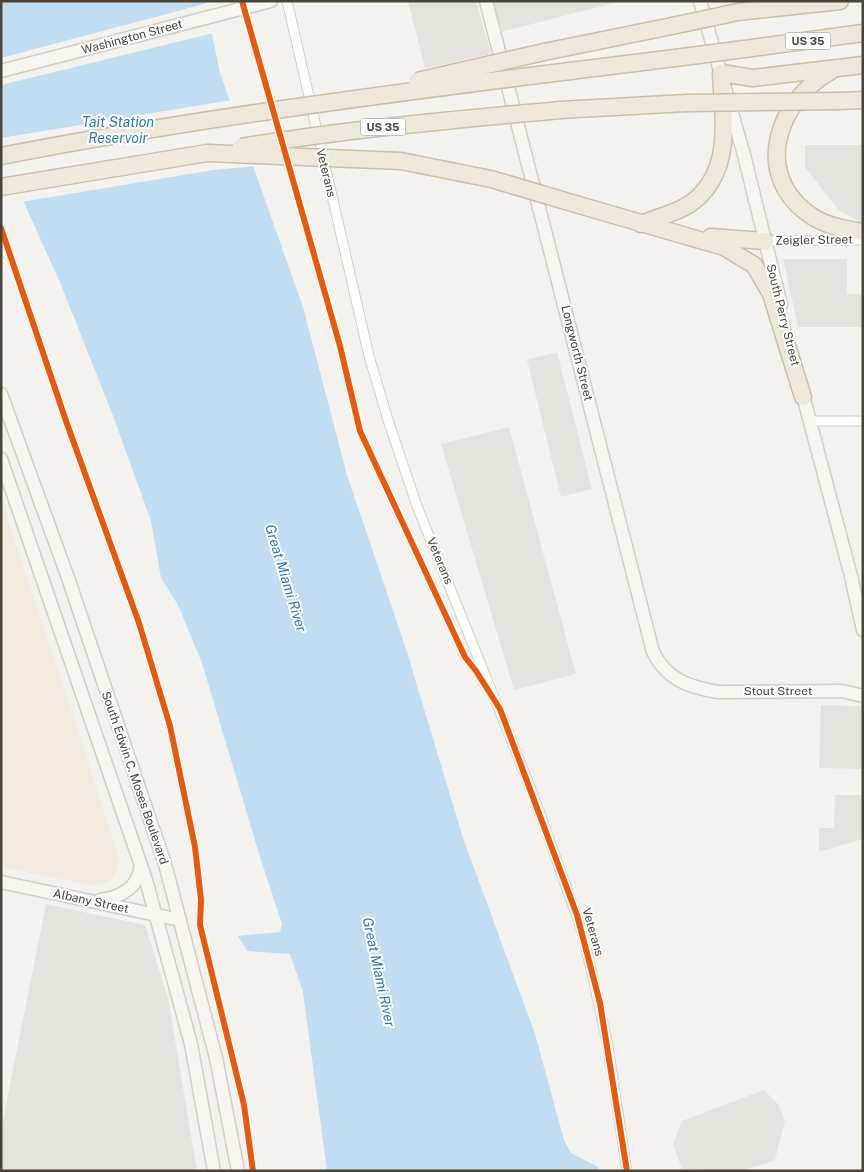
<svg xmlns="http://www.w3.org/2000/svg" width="864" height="1172" viewBox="0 0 864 1172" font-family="'Public Sans',sans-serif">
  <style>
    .commercial { fill: #f3ebdf }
    .industrial { fill: #e6e2de }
    .parking { fill: #e6e3df }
    .water { fill: #c0ddf1 }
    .pier { fill: #f4f2ee }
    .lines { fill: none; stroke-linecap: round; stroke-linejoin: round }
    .street-casing { stroke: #d2d0cb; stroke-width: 11 }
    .secondary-casing { stroke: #d3cfc5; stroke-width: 15 }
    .highway-casing { stroke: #ccbfa9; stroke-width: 19 }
    .street { stroke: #fdfdfc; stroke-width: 9 }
    .secondary { stroke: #f7f6f1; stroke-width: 12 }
    .highway { stroke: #ede8db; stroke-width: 16 }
    .highway-bridge-casing { stroke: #ccbfa9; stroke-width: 19; stroke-linecap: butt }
    .highway-bridge { stroke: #ede8db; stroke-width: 16 }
    .cycleway-casing { stroke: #fff; stroke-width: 9 }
    .cycleway { stroke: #e8590c; stroke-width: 6 }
    .labels { text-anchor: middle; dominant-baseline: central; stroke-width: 4; stroke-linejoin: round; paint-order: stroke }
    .shield { fill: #fff; stroke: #817c74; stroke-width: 1 }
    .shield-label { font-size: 11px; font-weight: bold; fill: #4b4439 }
    .street-label { font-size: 12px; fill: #4b4439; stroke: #fff }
    .water-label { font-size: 14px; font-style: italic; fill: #2e7ab2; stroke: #fff }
  </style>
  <rect width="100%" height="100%" fill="#f4f2ee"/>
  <path class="commercial" d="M1 499 119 856 118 868 112 880 101 885H89L1 867Z"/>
  <g class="industrial">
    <path d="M408 1H476L491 54 425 68Z"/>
    <path d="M493 1H621L501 32Z"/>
  </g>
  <g class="parking">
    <path d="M805 145H863V223L839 211 805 167Z"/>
    <path d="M783 259H847V294H863V327H798Z"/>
    <path d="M557 352 592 489 561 497 527 360Z"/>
    <path d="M509 427 576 674 514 690 441 444Z"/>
    <path d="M821 705 863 706V769L819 768Z"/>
    <path d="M835 795H863V839L819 852V828H834Z"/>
    <path d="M46 904 145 925 168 998 197 1171H1V1130Z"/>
    <path d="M764 1090 778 1104 785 1121 775 1160 742 1171 682 1169 673 1144 682 1121Z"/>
  </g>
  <path class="water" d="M1 1H205L220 73 303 307 347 475 406 649 463 838 535 1034 564 1140 571 1153 598 1167 599 1171H327L303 992 290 954 247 951 238 936 280 932 282 924 260 857 202 663 178 605 161 578 151 521 112 413 61 285 1 151Z"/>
  <g class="pier">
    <path d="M208 3 214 33 1 85V58Z"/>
    <path d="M232 100 256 166 213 170 21 202 1 157V138Z"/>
  </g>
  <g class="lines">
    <defs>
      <g id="street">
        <path d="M287 1 369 356 388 420 417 506 533 794 583 934 608 1046 627 1171"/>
        <path d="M765 241 863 240"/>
        <path d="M809 421H863"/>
      </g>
      <g id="secondary">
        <path d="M486 1 653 652C667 680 689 687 718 692L842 691 863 696"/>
        <path d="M700 1 744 155 781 305"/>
        <path d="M1 71 271 1"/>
        <path d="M801 388 851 576 863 630"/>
        <path d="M1 394 67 575 165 864 216 1058 238 1171"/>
        <path d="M1 459 146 880 191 1044 214 1171"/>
        <path d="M1 882 180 920"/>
        <path d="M100 900C122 897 138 888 141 865"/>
      </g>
      <g id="highway">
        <path d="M738 12 840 1"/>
        <path d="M752 48 863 33"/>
        <path d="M544 52 672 26"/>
        <path d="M831 71C780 99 752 170 806 212 822 225 843 229 863 232"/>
        <path d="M546 74 675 58"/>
        <path d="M840 101 863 100"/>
        <path d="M560 110 686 103"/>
        <path d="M1 187 207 153"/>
        <path d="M579 205 724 247 754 265 771 294 803 397"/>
        <path d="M641 224C656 218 676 213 690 204 734 173 723 118 721 73L753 78 863 65"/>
        <path d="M711 237 765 241"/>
      </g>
    </defs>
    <use href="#street" class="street-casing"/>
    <use href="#secondary" class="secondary-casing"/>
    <use href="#highway" class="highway-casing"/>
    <use href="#street" class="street"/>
    <use href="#secondary" class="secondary"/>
    <use href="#highway" class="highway"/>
    <defs>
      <g id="highway-bridge">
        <path d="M672 26 738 12"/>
        <path d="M675 58 752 48"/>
        <path d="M417 81 544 52"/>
        <path d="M686 103 840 101"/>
        <path d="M241 147C347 129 453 120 560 110"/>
        <path d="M207 153 401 161 491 179 579 205"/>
        <path d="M1 156C182 121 363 97 546 74"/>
      </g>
    </defs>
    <use href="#highway-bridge" class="highway-bridge-casing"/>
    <use href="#highway-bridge" class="highway-bridge"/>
    <defs>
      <g id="cycleway">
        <path d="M242 1 340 346 360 431 465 657 476 671 500 709 577 915 600 1003 627 1171"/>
        <path d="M1 228 66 421 139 623 170 726 195 847 201 900 200 925 244 1105 253 1171"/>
      </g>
    </defs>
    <use href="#cycleway" class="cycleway-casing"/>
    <use href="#cycleway" class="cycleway"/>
  </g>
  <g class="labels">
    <g class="shield">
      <rect x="785.5" y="32.5" width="45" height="17" rx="4"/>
      <rect x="360.5" y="118.5" width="45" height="17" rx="4"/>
    </g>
    <g class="shield-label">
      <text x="808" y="41">US 35</text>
      <text x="383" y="127">US 35</text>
    </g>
    <g class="street-label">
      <text transform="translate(132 37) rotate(-15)">Washington Street</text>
      <text transform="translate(326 173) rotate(76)">Veterans</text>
      <text transform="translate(814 240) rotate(-1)">Zeigler Street</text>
      <text transform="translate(783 315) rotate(76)">South Perry Street</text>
      <text transform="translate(577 353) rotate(76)">Longworth Street</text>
      <text transform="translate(440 561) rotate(67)">Veterans</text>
      <text x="778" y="691">Stout Street</text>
      <text transform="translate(135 778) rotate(71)">South Edwin C. Moses Boulevard</text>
      <text transform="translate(91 901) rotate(12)">Albany Street</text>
      <text transform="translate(593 932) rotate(74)">Veterans</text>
    </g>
    <g class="water-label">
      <text x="118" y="122">Tait Station<tspan x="118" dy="16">Reservoir</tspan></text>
      <text transform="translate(286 578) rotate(73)">Great Miami River</text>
      <text transform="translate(379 972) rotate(78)">Great Miami River</text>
    </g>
  </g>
  <rect width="864" height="1172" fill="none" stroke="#4b4439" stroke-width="5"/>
</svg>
